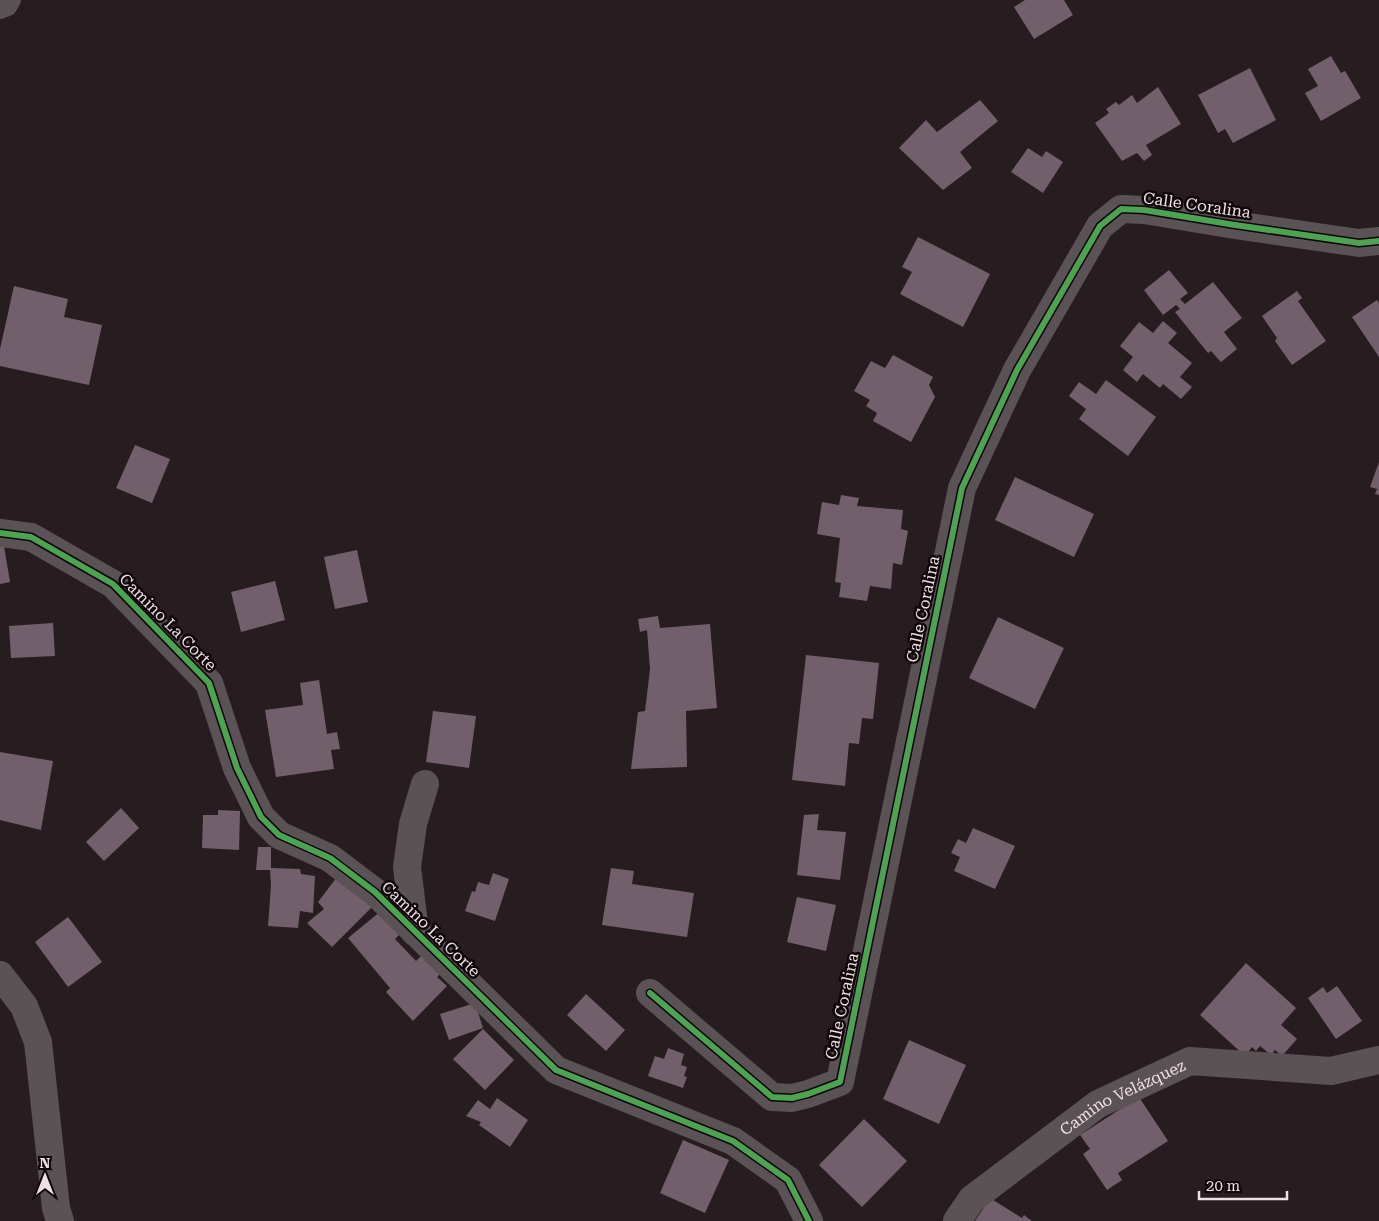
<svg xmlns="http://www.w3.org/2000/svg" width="1379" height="1221" viewBox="0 0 1379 1221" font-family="'Roboto Serif',serif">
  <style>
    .building { fill: #725f6c }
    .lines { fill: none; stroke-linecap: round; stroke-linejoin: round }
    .service { stroke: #5b5255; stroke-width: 18 }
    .minor { stroke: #5b5255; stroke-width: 28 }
    .cycleway-casing { stroke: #0e0608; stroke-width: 9 }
    .cycleway { stroke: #4ca352; stroke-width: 6 }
    .labels { text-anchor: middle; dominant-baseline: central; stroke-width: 5; stroke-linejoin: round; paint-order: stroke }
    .street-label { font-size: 16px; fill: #efe0e4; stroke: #0e0608 }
  </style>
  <rect width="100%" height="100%" fill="#271c1f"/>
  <g class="building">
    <path d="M1025 0H1064L1073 15 1034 39 1014 7Z"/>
    <path d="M1331 56 1341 73 1345 71 1361 98 1321 121 1305 93 1318 86 1308 69Z"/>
    <path d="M1250 68 1276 120 1233 143 1225 129 1218 133 1198 95Z"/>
    <path d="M1158 87 1181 124 1146 145 1152 155 1144 161 1137 153 1122 161 1095 123 1109 113 1106 109 1116 102 1119 105 1132 95 1137 103Z"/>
    <path d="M980 100 998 121 960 152 972 168 943 190 899 148 926 120 937 132Z"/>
    <path d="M1028 148 1042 157 1046 151 1063 162 1043 193 1011 172Z"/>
    <path d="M918 237 990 274 963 327 900 294 912 272 902 267Z"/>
    <path d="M1169 270 1188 293 1180 299 1185 304 1213 282 1242 318 1224 332 1237 349 1221 362 1211 351 1208 353 1175 312 1180 309 1176 305 1163 315 1144 290Z"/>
    <path d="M14 286 68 299 64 317 102 325 89 385 0 366V349Z"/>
    <path d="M1297 291 1302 298 1298 301 1326 341 1292 365 1275 341 1277 338 1262 316Z"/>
    <path d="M1377 300 1379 303V357L1352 317Z"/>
    <path d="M1163 321 1177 333 1168 343 1192 363 1180 377 1192 387 1181 399 1163 384 1160 388 1143 374 1137 382 1123 370 1133 357 1120 346 1139 322 1153 333Z"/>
    <path d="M893 355 933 377 929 385 935 397 911 442 873 421 877 413 866 406 870 400 854 391 871 361 885 368Z"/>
    <path d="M1106 380 1156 417 1128 456 1079 419 1086 409 1069 396 1079 382 1096 394Z"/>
    <path d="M135 445 170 459 152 503 116 488Z"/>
    <path d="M1379 462V495L1375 494 1377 489 1370 487Z"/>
    <path d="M1015 477 1094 514 1074 557 995 520Z"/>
    <path d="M841 495 859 498 857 506 903 510 901 529 908 531 902 565 893 563 891 589 870 586 867 601 839 597 841 583 835 582 840 538 817 534 822 502 839 505Z"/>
    <path d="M4 546 10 582 0 584V547Z"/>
    <path d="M357 550 368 602 335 609 324 557Z"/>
    <path d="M275 581 285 620 241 632 231 592Z"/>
    <path d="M658 616 660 628 710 624 717 708 686 711 687 767 631 769 638 712 645 711 650 669 647 630 640 632 638 619Z"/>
    <path d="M998 617 1064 648 1035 709 969 678Z"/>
    <path d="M53 623 55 656 11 658 9 626Z"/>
    <path d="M806 655 879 663 873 719 862 718 859 744 849 743 845 786 792 780Z"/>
    <path d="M319 680 327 734 337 732 340 749 331 750 334 769 276 777 265 710 303 705 300 683Z"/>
    <path d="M433 711 476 716 469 768 426 762Z"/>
    <path d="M0 752 53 761 41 830 0 820Z"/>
    <path d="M121 808 139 828 104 861 86 842Z"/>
    <path d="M218 810 240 811 239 850 202 848 203 815H218Z"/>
    <path d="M819 814 817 830 846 832 840 880 797 875 804 815Z"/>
    <path d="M973 828 1015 846 995 889 954 871 960 857 951 853 958 839 966 843Z"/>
    <path d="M258 847H271V868L300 869 301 874 315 876 313 913 300 911 298 928 268 926 271 885 270 870H256Z"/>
    <path d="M611 868 634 871 632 884 694 893 687 937 602 925Z"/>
    <path d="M493 873 509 879 495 921 465 911 472 891 475 892 478 882 489 885Z"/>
    <path d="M337 877 372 907 332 947 307 923 324 909 318 902Z"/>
    <path d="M797 897 836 905 826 951 787 942Z"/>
    <path d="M381 911 402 932 395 939 416 961 426 951 444 970 437 977 447 986 413 1021 386 992 390 988 348 938Z"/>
    <path d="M68 917 102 962 68 987 35 942Z"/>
    <path d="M1246 963 1296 1008 1281 1025 1297 1039 1282 1056 1275 1050 1271 1055 1260 1046 1256 1051 1252 1047 1245 1056 1200 1015Z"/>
    <path d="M1337 986 1362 1021 1336 1039 1308 998 1323 987 1327 993Z"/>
    <path d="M586 994 625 1030 606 1051 567 1015Z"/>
    <path d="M475 1003 483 1028 449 1040 440 1014Z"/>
    <path d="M483 1029 514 1060 485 1090 453 1059Z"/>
    <path d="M909 1040 966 1065 939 1124 883 1099Z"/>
    <path d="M668 1048 684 1054 681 1065 687 1067 684 1076 687 1077 683 1088 648 1076 655 1056 664 1059Z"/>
    <path d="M1139 1097 1168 1141 1118 1173 1122 1180 1107 1190 1083 1154 1090 1149 1080 1135Z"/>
    <path d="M497 1098 528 1120 510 1147 479 1125 481 1122 466 1116 478 1100 490 1109Z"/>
    <path d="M864 1119 907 1161 862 1207 819 1165Z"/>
    <path d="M683 1140 729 1160 705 1213 660 1193Z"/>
    <path d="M990 1198 1022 1218 1024 1215 1032 1221H975Z"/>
  </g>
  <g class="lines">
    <path class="service" d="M0 10 8 7 12 0"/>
    <g class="minor">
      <path d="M0 533 31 537 113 584 209 683 237 768 261 817 279 835 330 858 375 892 556 1070 733 1141 788 1180 809 1221"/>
      <path d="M415 932 407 867 413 824 425 784"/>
      <path d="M0 975 24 1006 38 1042 56 1208 60 1221"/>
      <path d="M650 993 772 1097 792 1098 808 1094 840 1082 962 488 1017 370 1100 226 1121 209 1144 210 1235 225 1359 243 1379 241"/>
      <path id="s1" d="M957 1221 972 1199 1098 1104 1190 1061 1331 1071 1379 1060"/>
    </g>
    <defs>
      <g id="cycleway">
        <path d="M0 533 31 537 113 584 209 683 237 768 261 817 279 835 330 858 375 892 556 1070 733 1141 788 1180 809 1221"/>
        <path d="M650 993 772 1097 792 1098 808 1094 840 1082 962 488 1017 370 1100 226 1121 209 1144 210 1235 225 1359 243 1379 241"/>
      </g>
    </defs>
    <use href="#cycleway" class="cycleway-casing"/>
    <use href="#cycleway" class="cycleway"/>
  </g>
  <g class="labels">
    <g class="street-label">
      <text transform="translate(1197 205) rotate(8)">Calle Coralina</text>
      <text transform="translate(923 609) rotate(-78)">Calle Coralina</text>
      <text transform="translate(168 622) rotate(45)">Camino La Corte</text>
      <text transform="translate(431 929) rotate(44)">Camino La Corte</text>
      <text transform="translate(842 1006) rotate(-78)">Calle Coralina</text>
      <text stroke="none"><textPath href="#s1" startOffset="209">Camino Velázquez</textPath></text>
    </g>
  </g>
  <g transform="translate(45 1176)" stroke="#0e0608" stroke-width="4" paint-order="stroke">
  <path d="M0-4L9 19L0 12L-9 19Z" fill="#efe0e4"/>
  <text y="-8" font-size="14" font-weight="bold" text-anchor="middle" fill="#efe0e4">N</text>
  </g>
  <path d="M1199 1191v8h88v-8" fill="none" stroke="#efe0e4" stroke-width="2.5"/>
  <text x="1206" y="1191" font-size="15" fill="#efe0e4" stroke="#0e0608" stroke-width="4" paint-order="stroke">20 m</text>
</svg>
